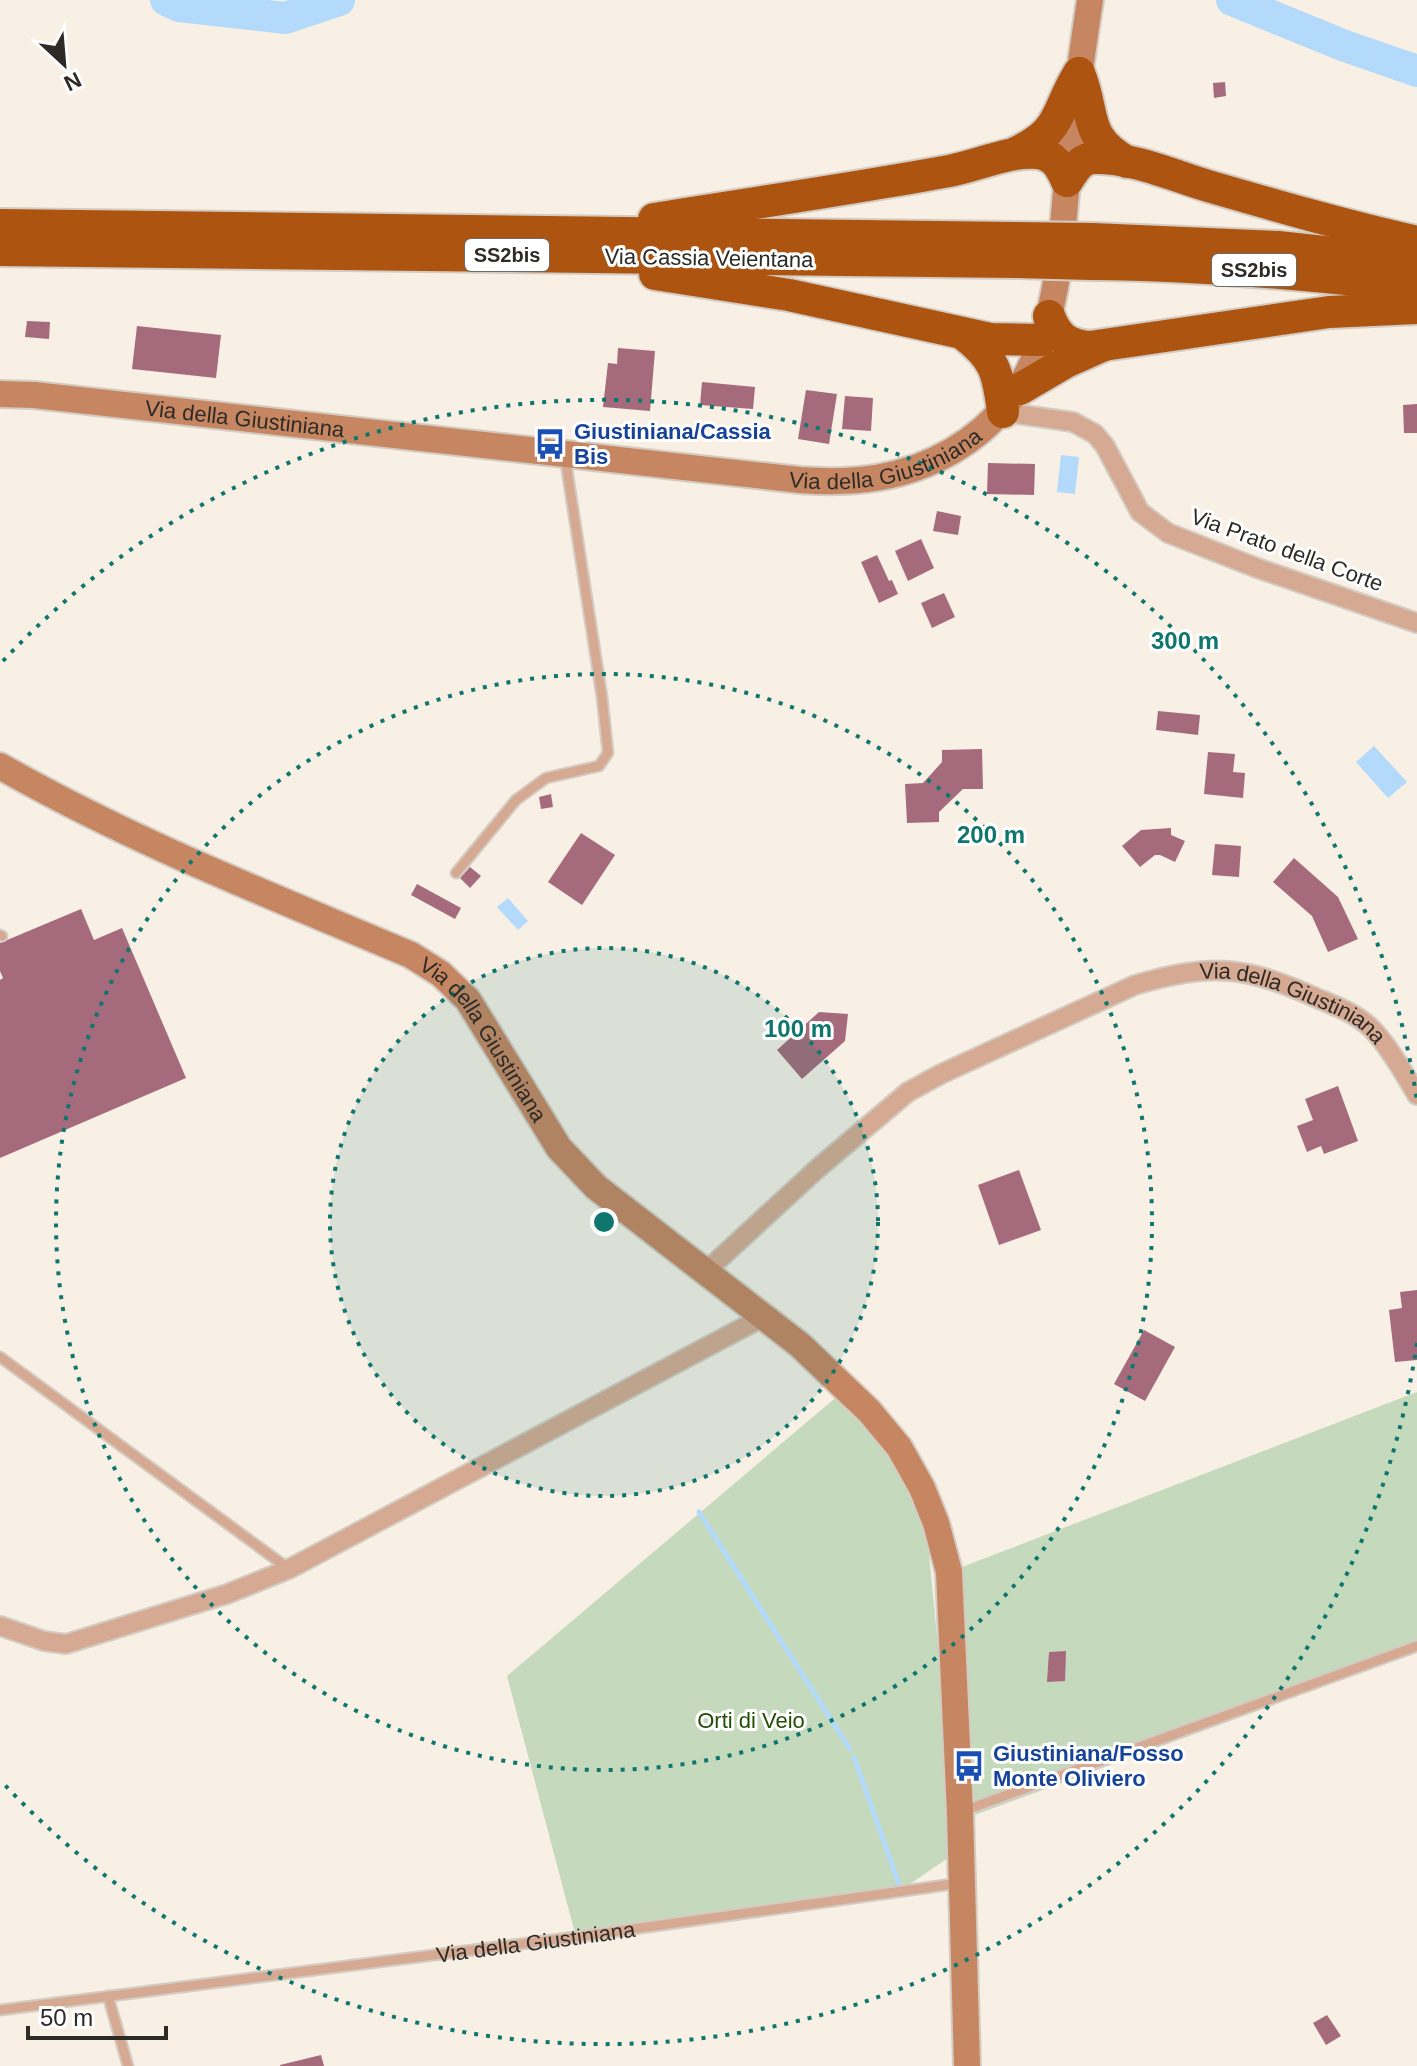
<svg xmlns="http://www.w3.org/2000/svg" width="1417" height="2066" viewBox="0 0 1417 2066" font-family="Helvetica,sans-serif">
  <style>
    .green { fill: #c5dabc }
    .water { fill: #b3dafb }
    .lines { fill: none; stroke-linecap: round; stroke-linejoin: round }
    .stream { stroke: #b3dafb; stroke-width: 5 }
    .river { stroke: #b3dafb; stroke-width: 32 }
    .building { fill: #a56b7d }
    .lane-casing { stroke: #d4ccc3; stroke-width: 13 }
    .street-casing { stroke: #d4ccc3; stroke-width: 22 }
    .secondary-casing { stroke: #d4ccc3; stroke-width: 30 }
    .highway-casing { stroke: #d4ccc3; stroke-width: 36 }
    .lane { stroke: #d6aa92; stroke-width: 9 }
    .street { stroke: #d6aa92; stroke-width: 18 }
    .secondary { stroke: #c68662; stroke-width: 26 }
    .highway { stroke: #ad5410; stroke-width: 32 }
    .highway-bridge-casing { stroke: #d4ccc3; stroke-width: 36; stroke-linecap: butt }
    .highway-bridge { stroke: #ad5410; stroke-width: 32 }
    .ring { fill: none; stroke: #0f766e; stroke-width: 4; stroke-dasharray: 4 8 }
    .labels { text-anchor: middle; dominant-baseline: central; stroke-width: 6; stroke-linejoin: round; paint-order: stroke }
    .shield { fill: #fff; stroke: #6d6b68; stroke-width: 2 }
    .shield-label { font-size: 20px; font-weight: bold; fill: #2e2b27 }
    .street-label { font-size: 22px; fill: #2e2b27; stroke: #fff }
    .transit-label { font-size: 22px; font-weight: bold; fill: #164399; stroke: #fff; text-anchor: start }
    .park-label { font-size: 22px; fill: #244e07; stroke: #fff }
    .centre { fill: #0f766e; stroke: #fff; stroke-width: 4 }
    .ring-label { font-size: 24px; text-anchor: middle; font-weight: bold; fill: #0f766e; stroke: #fff; stroke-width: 6; stroke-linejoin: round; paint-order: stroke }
  </style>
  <rect width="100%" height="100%" fill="#f8efe5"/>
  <g class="green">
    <path d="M846 1389 898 1461 927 1533 941 1678 951 1856 901 1890 576 1937 507 1676Z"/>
    <path d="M1417 1392V1652L972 1816 949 1572Z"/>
  </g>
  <g class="water">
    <path d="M1061 455 1079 457 1075 494 1057 492Z"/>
    <path d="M1374 746 1407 782 1388 798 1356 762Z"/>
    <path d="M508 898 528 921 518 930 497 907Z"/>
  </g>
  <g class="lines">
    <g class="stream">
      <path d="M699 1512 850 1749"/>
      <path d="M854 1757 901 1890"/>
    </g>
    <g class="river">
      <path d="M166 0 179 6 285 18 339 0"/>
      <path d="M1232 0 1345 46 1417 71"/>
    </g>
  </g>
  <g class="building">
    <path d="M1225 82 1226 96 1214 98 1213 83Z"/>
    <path d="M27 321 50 322 49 339 25 337Z"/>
    <path d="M137 326 221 335 216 378 132 369Z"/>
    <path d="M618 348 655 351 650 411 603 407 608 363 617 364Z"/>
    <path d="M702 382 755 387 753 409 700 405Z"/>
    <path d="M806 390 837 394 829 444 798 439Z"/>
    <path d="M845 396 873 398 871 431 842 429Z"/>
    <path d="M1417 404V433H1404L1403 405Z"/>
    <path d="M988 463 1035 464 1034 495 987 494Z"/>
    <path d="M937 511 961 516 958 535 933 531Z"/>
    <path d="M921 539 934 568 908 581 895 551Z"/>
    <path d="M877 555 889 581 892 580 898 594 879 603 861 562Z"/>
    <path d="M944 593 955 617 932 628 921 603Z"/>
    <path d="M1158 711 1200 715 1198 735 1156 730Z"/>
    <path d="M982 749 983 789H963L939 812V822L907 823 905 784 923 783 942 762V750Z"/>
    <path d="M1208 752 1235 754 1233 772 1245 773 1243 798 1204 794Z"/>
    <path d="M551 794 553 807 541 809 539 797Z"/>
    <path d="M1171 828V835L1185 841 1175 862 1160 855H1155L1140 867 1122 846 1141 830Z"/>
    <path d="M581 833 615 855 582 905 548 882Z"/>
    <path d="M1215 844 1241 846 1239 877 1212 875Z"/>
    <path d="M1294 858 1338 897 1358 939 1328 952 1312 916 1273 882Z"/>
    <path d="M470 867 481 876 470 888 460 878Z"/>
    <path d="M417 884 461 908 455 919 411 895Z"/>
    <path d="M81 909 94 940 122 928 186 1078 0 1158V980L3 978 0 971V943Z"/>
    <path d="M819 1012 848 1014 845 1041 802 1079 777 1050Z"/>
    <path d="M1338 1086 1358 1141 1324 1154 1321 1146 1307 1152 1297 1126 1313 1120 1305 1099Z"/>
    <path d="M1019 1170 1041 1230 999 1245 978 1185Z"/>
    <path d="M1417 1290V1360L1395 1362 1389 1310 1402 1308 1400 1292Z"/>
    <path d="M1144 1330 1175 1347 1145 1401 1114 1384Z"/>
    <path d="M1066 1651 1065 1681 1047 1682 1049 1652Z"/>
    <path d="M1327 2015 1341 2036 1326 2045 1313 2023Z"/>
    <path d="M321 2055 324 2066H280V2065Z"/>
  </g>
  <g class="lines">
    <defs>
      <g id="lane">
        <path d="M456 873 516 800 546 778 599 766 608 753 602 697 565 457"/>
        <path d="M0 935 2 936"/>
        <path d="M0 1357 289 1569"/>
        <path d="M963 1811 1417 1646"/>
        <path d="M108 1996 128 2066"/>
        <path id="s1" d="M0 2010 576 1937 960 1883"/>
      </g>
      <g id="street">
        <path d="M1003 412 1073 422 1095 434 1105 446 1140 512 1168 533 1257 568 1417 623"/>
        <path id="s2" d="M704 1273 817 1169 908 1092 941 1074 1135 985C1213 962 1245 966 1319 999 1338 1007 1357 1014 1372 1029 1390 1048 1403 1072 1417 1095"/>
        <path d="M0 1626 44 1641 66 1644 227 1594 289 1569 763 1317"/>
      </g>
      <g id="secondary">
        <path id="s3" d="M0 394 34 395 800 480C854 484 904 479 952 451 1053 392 1058 286 1067 180 1072 120 1081 60 1090 0"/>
        <path id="s4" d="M0 766C131 841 272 896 411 955L441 974 468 1000 559 1148 596 1187 800 1345 869 1411 899 1447 922 1488 936 1523 949 1572 960 1813 967 2066"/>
      </g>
      <g id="highway">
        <path d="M1079 73C1096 115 1082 136 1127 162"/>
        <path d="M1013 154C1064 131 1054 113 1079 73"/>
        <path d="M1067 181C1074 171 1080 158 1094 158 1131 157 1172 175 1208 186 1277 206 1346 226 1417 242"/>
        <path d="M654 219C753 203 851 189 949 171 977 166 1010 150 1038 153 1055 155 1061 168 1067 181"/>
        <path d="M0 225 1014 238"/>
        <path d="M1092 239 1278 247 1417 262"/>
        <path d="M0 250 1014 262"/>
        <path d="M1091 264C1200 265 1308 274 1417 287"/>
        <path d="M655 274 789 295 990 339 1041 340"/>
        <path d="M1049 316C1057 337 1067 345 1090 347L1329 312 1417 308"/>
        <path d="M963 334C995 358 998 372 1003 412"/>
        <path d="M1020 389 1066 362 1102 346"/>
      </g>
    </defs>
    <use href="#lane" class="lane-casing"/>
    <use href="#street" class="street-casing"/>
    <use href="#secondary" class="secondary-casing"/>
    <use href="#highway" class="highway-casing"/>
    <use href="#lane" class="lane"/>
    <use href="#street" class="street"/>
    <use href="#secondary" class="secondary"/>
    <use href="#highway" class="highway"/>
    <defs>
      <g id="highway-bridge">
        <path d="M1014 238 1092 239"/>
        <path d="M1014 262 1091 264"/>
      </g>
    </defs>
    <use href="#highway-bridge" class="highway-bridge-casing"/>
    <use href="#highway-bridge" class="highway-bridge"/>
  </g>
  <circle cx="604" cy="1222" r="274" fill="#0f766e" fill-opacity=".12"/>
  <g class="ring">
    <circle cx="604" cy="1222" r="274"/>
    <circle cx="604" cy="1222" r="548"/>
    <path d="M1417 1343A822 822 0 0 1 3 1783M3 661A822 822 0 0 1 1417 1101"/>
  </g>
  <defs>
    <symbol id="bus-bare" viewBox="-9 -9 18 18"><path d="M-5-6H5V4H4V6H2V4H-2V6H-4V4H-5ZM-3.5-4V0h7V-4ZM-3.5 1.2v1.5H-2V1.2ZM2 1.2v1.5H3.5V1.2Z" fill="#1a4fb4" stroke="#fff" stroke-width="2.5" paint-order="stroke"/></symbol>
  </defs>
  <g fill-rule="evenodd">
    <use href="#bus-bare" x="528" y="422" width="44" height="44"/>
    <use href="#bus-bare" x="947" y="1744" width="44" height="44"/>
  </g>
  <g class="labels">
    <g class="shield">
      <rect x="465" y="239" width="84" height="32" rx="6"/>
      <rect x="1212" y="254" width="84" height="32" rx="6"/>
    </g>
    <g class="shield-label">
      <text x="507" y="255">SS2bis</text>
      <text x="1254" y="270">SS2bis</text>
    </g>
    <g class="street-label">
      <text transform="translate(709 258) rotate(1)">Via Cassia Veientana</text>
      <text stroke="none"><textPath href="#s3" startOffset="246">Via della Giustiniana</textPath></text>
      <text stroke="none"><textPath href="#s3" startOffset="894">Via della Giustiniana</textPath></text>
      <text transform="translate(1287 550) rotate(20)">Via Prato della Corte</text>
      <text stroke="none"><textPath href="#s2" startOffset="690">Via della Giustiniana</textPath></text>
      <text stroke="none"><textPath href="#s4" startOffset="566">Via della Giustiniana</textPath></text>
      <text stroke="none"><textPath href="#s1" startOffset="540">Via della Giustiniana</textPath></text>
    </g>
    <g class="transit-label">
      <text x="574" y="431">Giustiniana/Cassia<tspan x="574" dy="25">Bis</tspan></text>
      <text x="993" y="1753">Giustiniana/Fosso<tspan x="993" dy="25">Monte Oliviero</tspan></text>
    </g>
    <g class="park-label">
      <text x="751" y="1720">Orti di Veio</text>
    </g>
  </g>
  <circle cx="604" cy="1222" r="12" class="centre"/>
  <g class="ring-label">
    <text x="1185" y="649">300 m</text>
    <text x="991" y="843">200 m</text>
    <text x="798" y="1037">100 m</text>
  </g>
  <g transform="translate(64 64) rotate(154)" stroke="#ffffff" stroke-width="6" paint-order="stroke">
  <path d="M0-6L14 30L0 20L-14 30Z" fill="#2e2b27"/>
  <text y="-12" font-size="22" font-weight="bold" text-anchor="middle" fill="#2e2b27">N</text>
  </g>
  <path d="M28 2026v12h138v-12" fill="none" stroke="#2e2b27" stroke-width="4"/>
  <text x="40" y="2026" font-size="24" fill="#2e2b27" stroke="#ffffff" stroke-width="6" paint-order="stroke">50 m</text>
</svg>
